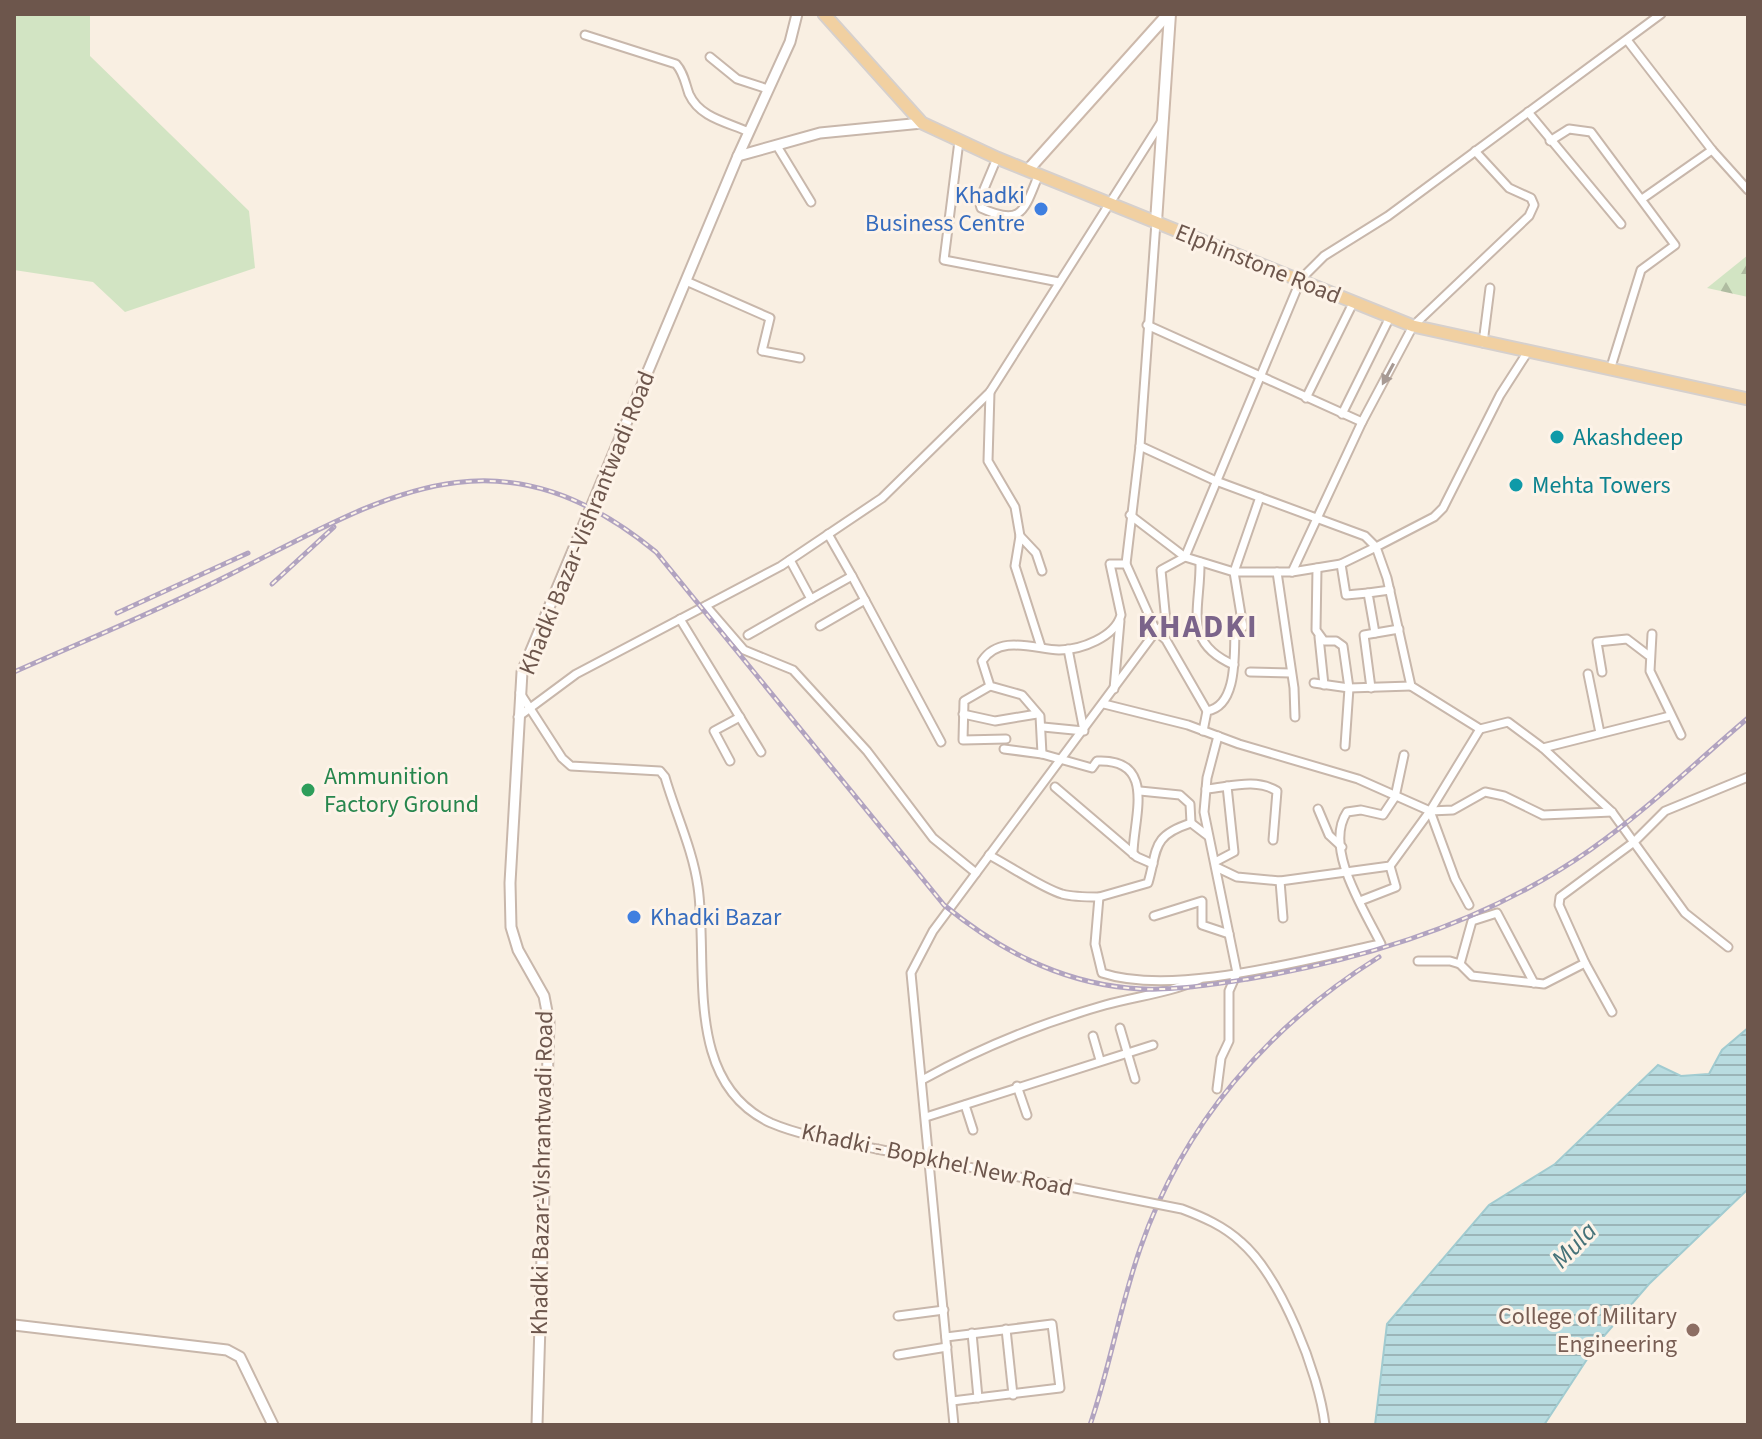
<svg xmlns="http://www.w3.org/2000/svg" width="1762" height="1439" viewBox="0 0 1762 1439" font-family="'Source Sans 3',sans-serif">
  <style>
    .green { fill: #d2e4c3 }
    .forest { fill: url(#forest-firs) }
    .water { fill: url(#water-rules); stroke: #a1cbd0; stroke-width: 2 }
    .lines { fill: none; stroke-linecap: round; stroke-linejoin: round }
    .minor-casing { stroke: #c8b7ab; stroke-width: 11 }
    .tertiary-casing { stroke: #c8b7ab; stroke-width: 13 }
    .secondary-casing { stroke: #cdb9ab; stroke-width: 14 }
    .primary-casing { stroke: #d6d0cd; stroke-width: 15 }
    .minor { stroke: #fff; stroke-width: 7 }
    .tertiary { stroke: #fff; stroke-width: 9 }
    .secondary { stroke: #fff; stroke-width: 10 }
    .primary { stroke: #f1d0a1; stroke-width: 11 }
    .rail-casing { stroke: #b1a3c0; stroke-width: 5 }
    .rail { stroke: #fdf3e8; stroke-width: 2; stroke-dasharray: 6; stroke-linecap: butt }
    .minor-bridge-casing { stroke: #c8b7ab; stroke-width: 11; stroke-linecap: butt }
    .minor-bridge { stroke: #fff; stroke-width: 7 }
    .oneway { fill: #a79a94 }
    .shop-dot { fill: #3f7fe0; stroke: #fdf3e8; stroke-width: 3 }
    .culture-dot { fill: #0f9aa8; stroke: #fdf3e8; stroke-width: 3 }
    .leisure-dot { fill: #2e9e5b; stroke: #fdf3e8; stroke-width: 3 }
    .education-dot { fill: #8d6e63; stroke: #fdf3e8; stroke-width: 3 }
    .labels { text-anchor: middle; dominant-baseline: central; stroke-width: 6; stroke-linejoin: round; paint-order: stroke }
    .shop-label { font-size: 24px; fill: #366cbe; stroke: #fdf3e8; text-anchor: end }
    .street-label { font-size: 24px; fill: #6d564c; stroke: #fdf3e8 }
    .culture-label { font-size: 24px; fill: #0d838f; stroke: #fdf3e8; text-anchor: start }
    .leisure-label { font-size: 24px; fill: #27864d; stroke: #fdf3e8; text-anchor: start }
    .education-label { font-size: 24px; fill: #785e54; stroke: #fdf3e8; text-anchor: end }
    .water-label { font-size: 26px; font-style: italic; fill: #457278; stroke: #fdf3e8 }
    .district-label { font-size: 32px; font-weight: bold; letter-spacing: 2px; fill: #7b648a; stroke: #fdf3e8 }
  </style>
  <defs>
    <pattern id="forest-firs" width="22" height="20" patternUnits="userSpaceOnUse" patternTransform="scale(2)"><rect width="22" height="20" fill="#d2e4c3"/><path d="M5 1l3.5 6h-7zM16 11l3.5 6h-7z" fill="#afbca1"/></pattern>
    <pattern id="water-rules" width="6" height="5" patternUnits="userSpaceOnUse" patternTransform="scale(2)"><rect width="6" height="5" fill="#b9dce0"/><path d="M0 2.5h6" fill="none" stroke="#9bb5b8"/></pattern>
  </defs>
  <rect width="100%" height="100%" fill="#f9efe2"/>
  <path class="green" d="M14 14H90V56L249 211 255 268 125 312 93 282 14 270Z"/>
  <path class="forest" d="M1748 255V297L1707 288Z"/>
  <path class="water" d="M1748 1028V1189L1649 1284 1597 1344 1544 1425H1375L1387 1324 1489 1205 1555 1164 1658 1065 1681 1076 1709 1074 1722 1050Z"/>
  <g class="lines">
    <defs>
      <g id="minor">
        <path d="M585 35 676 64C684 73 685 83 689 94 700 118 727 122 749 132"/>
        <path d="M1627 40 1712 150 1748 190"/>
        <path d="M710 57 737 79 768 89"/>
        <path d="M1528 112 1621 224"/>
        <path d="M959 141 944 260 1059 282"/>
        <path d="M1550 141 1569 129 1591 132 1675 245 1641 270 1610 370"/>
        <path d="M777 146 811 202"/>
        <path d="M997 158 979 201 981 208C1023 227 1024 210 1039 174"/>
        <path d="M1642 199 1712 150"/>
        <path d="M686 281 770 318 762 351 800 358"/>
        <path d="M1147 325 1362 422"/>
        <path d="M1483 343 1490 288"/>
        <path d="M1527 353 1500 395 1443 508 1434 517 1376 547 1387 578 1411 686 1480 729 1508 722 1543 748 1612 812 1685 913 1728 947"/>
        <path d="M990 392 988 461 1015 507 1020 536"/>
        <path d="M1306 398 1353 303"/>
        <path d="M1342 414 1390 317"/>
        <path d="M1130 515 1185 557 1234 572H1292L1341 564 1376 547 1365 536 1216 481 1140 446"/>
        <path d="M790 560 811 599 852 576 828 534"/>
        <path d="M1200 562C1201 608 1181 642 1234 665"/>
        <path d="M1341 564 1346 595 1368 593"/>
        <path d="M1317 568 1316 630 1324 641H1336L1343 646 1349 688 1345 746"/>
        <path d="M1277 572 1294 688 1295 717"/>
        <path d="M1292 572 1362 422 1413 326 1529 216 1534 205 1531 198 1509 188 1475 151"/>
        <path d="M852 576 941 742"/>
        <path d="M706 606 744 650 793 670 867 751 933 838 976 873"/>
        <path d="M680 619 761 752"/>
        <path d="M820 626 865 600"/>
        <path d="M1375 633 1368 593 1390 590"/>
        <path d="M1652 634 1650 671 1681 735"/>
        <path d="M748 635 811 599"/>
        <path d="M1319 637 1324 685"/>
        <path d="M1041 647 1015 566 1020 536 1036 553 1042 571"/>
        <path d="M1250 672 1291 673"/>
        <path d="M1602 672 1597 642 1627 639 1648 655"/>
        <path d="M1588 674 1600 733"/>
        <path d="M1314 683 1349 688 1411 686"/>
        <path d="M990 686 964 701 963 740 1006 739"/>
        <path d="M1371 688 1364 635 1399 629"/>
        <path d="M1114 689 1120 621"/>
        <path d="M520 693 562 758 571 766 660 771 665 777C675 812 693 850 698 887 709 965 682 1082 771 1123 804 1137 843 1142 877 1149"/>
        <path d="M1104 704 1188 725 1239 744 1358 779 1430 811 1453 810 1485 792 1504 796 1543 815 1612 812"/>
        <path d="M1207 711 1166 640 1156 631 1166 622 1161 570 1185 557 1301 279 1324 256 1388 216 1661 14"/>
        <path d="M963 714 995 721 1037 714"/>
        <path d="M518 717 576 674 781 566 882 498 990 392 1162 121"/>
        <path d="M1043 727 1084 731 1068 649"/>
        <path d="M1203 731 1207 711C1238 706 1234 654 1235 629L1243 627 1234 572 1260 497"/>
        <path d="M1543 748 1670 716"/>
        <path d="M1004 749 1042 754 1092 768 1097 761C1158 758 1133 819 1133 854"/>
        <path d="M1042 754 1040 716 1022 695 990 686 982 661C1000 634 1034 649 1059 650 1081 650 1115 637 1121 615L1110 564H1126"/>
        <path d="M730 761 714 731 740 717"/>
        <path d="M1055 787 1137 857 1153 864"/>
        <path d="M1206 789C1230 787 1255 778 1277 791L1273 840"/>
        <path d="M1140 791 1180 795 1190 804 1191 823"/>
        <path d="M1318 809 1329 835 1342 847"/>
        <path d="M1430 811 1455 879 1469 905"/>
        <path d="M989 855C1010 866 1042 888 1062 894 1073 897 1087 897 1099 897L1095 944 1102 973C1175 997 1306 959 1381 944 1365 911 1323 848 1347 812L1361 810 1383 815 1395 797 1404 755"/>
        <path d="M1215 862 1234 852 1227 786"/>
        <path d="M1216 867 1237 877 1280 881 1390 866 1430 811 1480 729"/>
        <path d="M1280 881 1283 918"/>
        <path d="M1099 897 1148 883C1158 849 1151 836 1191 823L1208 836"/>
        <path d="M1360 901 1396 887 1390 866"/>
        <path d="M1154 916 1202 901V925L1229 934"/>
        <path d="M1418 961H1450L1460 964 1472 976 1544 984 1585 963 1559 905 1560 897 1634 842 1665 811 1748 777"/>
        <path d="M1585 963 1612 1012"/>
        <path d="M1460 964 1472 921 1497 913 1534 983"/>
        <path d="M1120 1028 1135 1079"/>
        <path d="M1093 1036 1100 1060"/>
        <path d="M922 1080C980 1048 1041 1023 1105 1005 1137 996 1170 993 1200 979"/>
        <path d="M1017 1086 1027 1115"/>
        <path d="M1217 1089 1221 1058 1229 1041V991L1237 973 1204 812 1207 778 1218 736"/>
        <path d="M965 1105 973 1130"/>
        <path d="M926 1117 1153 1045"/>
        <path d="M898 1316 944 1310"/>
        <path d="M1006 1329 1013 1395"/>
        <path d="M972 1333 978 1398"/>
        <path d="M946 1337 1052 1324 1060 1388 952 1401"/>
        <path d="M898 1355 947 1347"/>
        <path d="M954 1425 911 973 933 931 1156 631 1126 564 1140 446 1156 222"/>
      </g>
      <g id="tertiary">
        <path d="M738 156 820 133 922 123"/>
        <path d="M14 1325 227 1350 240 1357 273 1425"/>
        <path d="M537 1425 549 1022 544 996 518 950 511 927 510 883 522 672 738 156 790 42 797 14"/>
      </g>
      <g id="secondary">
        <path d="M1028 170 1168 14"/>
        <path d="M1156 222 1170 14"/>
      </g>
      <path id="primary" d="M824 14 922 123 997 158 1413 326 1748 399"/>
    </defs>
    <use href="#minor" class="minor-casing"/>
    <use href="#tertiary" class="tertiary-casing"/>
    <use href="#secondary" class="secondary-casing"/>
    <use href="#primary" class="primary-casing"/>
    <use href="#minor" class="minor"/>
    <use href="#tertiary" class="tertiary"/>
    <use href="#secondary" class="secondary"/>
    <use href="#primary" class="primary"/>
    <defs>
      <g id="rail">
        <path d="M272 584 334 527"/>
        <path d="M117 613 248 553"/>
        <path d="M14 672C86 640 160 610 231 574 387 495 497 422 656 552L944 905C998 949 1057 981 1128 988 1167 992 1210 985 1248 979 1367 959 1490 920 1590 850 1646 811 1696 762 1748 718"/>
        <path d="M1090 1425C1110 1367 1120 1306 1140 1249 1183 1124 1268 1026 1379 957"/>
      </g>
    </defs>
    <use href="#rail" class="rail-casing"/>
    <use href="#rail" class="rail"/>
    <defs>
      <path id="minor-bridge" d="M877 1149 1182 1209C1203 1217 1224 1226 1241 1242 1281 1277 1319 1373 1325 1425"/>
    </defs>
    <use href="#minor-bridge" class="minor-bridge-casing"/>
    <use href="#minor-bridge" class="minor-bridge"/>
  </g>
  <defs><path id="oneway-solid" d="M-6-.8H1V-3.2L6.5 0L1 3.2V.8H-6Z" transform="scale(2)"/></defs>
  <use class="oneway" href="#oneway-solid" transform="translate(1388 374) rotate(118)"/>
  <g class="shop-dot">
    <circle cx="1041" cy="209" r="8"/>
    <circle cx="634" cy="917" r="8"/>
  </g>
  <g class="culture-dot">
    <circle cx="1557" cy="437" r="8"/>
    <circle cx="1516" cy="485" r="8"/>
  </g>
  <circle class="leisure-dot" cx="308" cy="790" r="8"/>
  <circle class="education-dot" cx="1693" cy="1330" r="8"/>
  <g class="labels">
    <g class="shop-label">
      <text x="1025" y="195">Khadki<tspan x="1025" dy="28">Business Centre</tspan></text>
      <text x="650" y="917" text-anchor="start">Khadki Bazar</text>
    </g>
    <g class="street-label">
      <text transform="translate(1258 264) rotate(22)">Elphinstone Road</text>
      <text transform="translate(587 523) rotate(-68)">Khadki Bazar-Vishrantwadi Road</text>
      <text transform="translate(937 1160) rotate(12)">Khadki - Bopkhel New Road</text>
      <text transform="translate(542 1173) rotate(-89)">Khadki Bazar-Vishrantwadi Road</text>
    </g>
    <g class="culture-label">
      <text x="1573" y="437">Akashdeep</text>
      <text x="1532" y="485">Mehta Towers</text>
    </g>
    <g class="leisure-label">
      <text x="324" y="776">Ammunition<tspan x="324" dy="28">Factory Ground</tspan></text>
    </g>
    <g class="education-label">
      <text x="1677" y="1316">College of Military<tspan x="1677" dy="28">Engineering</tspan></text>
    </g>
    <g class="water-label">
      <text transform="translate(1574 1245) rotate(-46)">Mula</text>
    </g>
    <g class="district-label">
      <text x="1198" y="627">KHADKI</text>
    </g>
  </g>
  <rect width="1762" height="1439" fill="none" stroke="#6d564c" stroke-width="32"/>
</svg>
